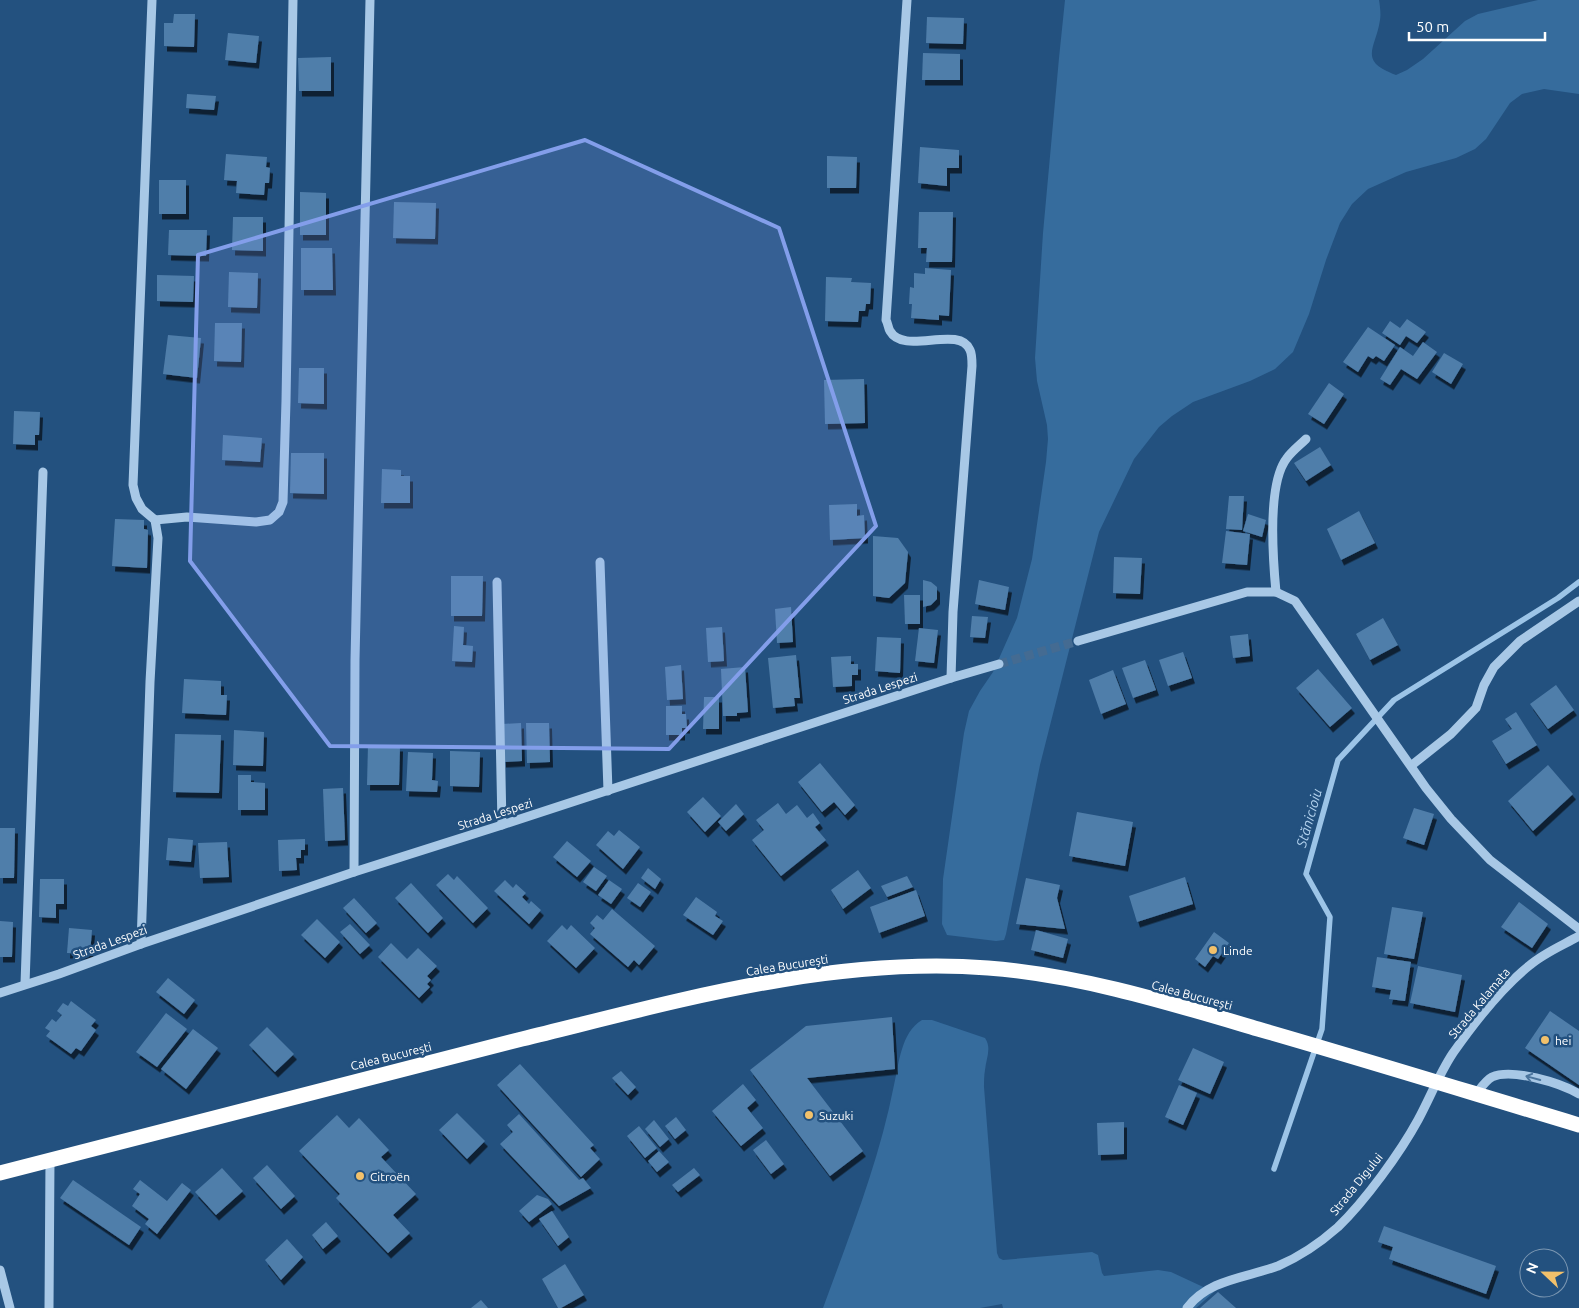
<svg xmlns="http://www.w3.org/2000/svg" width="1579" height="1308" viewBox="0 0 1579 1308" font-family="Ubuntu,sans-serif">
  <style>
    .green { fill: #366c9d }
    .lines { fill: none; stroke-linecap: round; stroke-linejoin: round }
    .stream { stroke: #9cc4e7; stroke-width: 5.5 }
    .building { fill: #507eaa; filter: url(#shadow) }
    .minor-tunnel { stroke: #446b92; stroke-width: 9; stroke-dasharray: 9 4.5; stroke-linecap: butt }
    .minor { stroke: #a8c8e6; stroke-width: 9 }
    .highway { stroke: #fff; stroke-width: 15 }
    .oneway { stroke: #4b759e }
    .marked { fill: #839eea; fill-opacity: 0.2; stroke: #839eea; stroke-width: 4; stroke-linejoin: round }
    .poi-dot { fill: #f2c16b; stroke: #23517f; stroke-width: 2 }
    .labels { text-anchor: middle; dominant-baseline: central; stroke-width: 5; stroke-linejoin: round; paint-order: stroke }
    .street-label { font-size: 12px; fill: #fff; stroke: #23517f }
    .poi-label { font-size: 12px; fill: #fff; stroke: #23517f; text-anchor: start }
    .water-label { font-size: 14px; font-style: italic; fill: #b3d2ee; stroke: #23517f }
  </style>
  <defs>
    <filter id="shadow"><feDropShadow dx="3" dy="5.5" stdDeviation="0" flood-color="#0009"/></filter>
  </defs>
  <rect width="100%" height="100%" fill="#23517f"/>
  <g class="green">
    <path d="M1065 0H1379C1380 6 1381 14 1380 20 1376 48 1357 61 1396 75L1407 70 1423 59 1465 21 1478 14 1538 0H1579V94L1544 89 1522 94 1510 103 1486 139 1475 149 1456 158 1406 172 1368 189 1352 204 1340 223 1326 260 1309 314 1293 352 1275 369 1250 381 1193 402 1172 416 1159 427 1134 459 1099 532 1040 765 1006 934 1004 940 996 941 947 935 942 924 943 879 964 733 969 711 980 691 993 672 1017 618 1032 559 1046 462 1048 439 1047 425 1037 381 1035 358 1043 233 1059 58Z"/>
    <path d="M922 1020H932L985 1038C992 1048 986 1059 985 1070 984 1076 984 1081 984 1087L997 1253 999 1258 1003 1260 1092 1252 1098 1255 1102 1273 1104 1276 1158 1270 1171 1272 1214 1292 1196 1308H1003L1002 1304 980 1308H823C850 1234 879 1162 894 1085 899 1064 901 1032 922 1020Z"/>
  </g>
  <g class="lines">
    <path class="stream" d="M1274 1169 1322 1029 1330 917 1306 874 1338 760 1394 700 1558 598 1579 582"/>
  </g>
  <g class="building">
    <path d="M174 14H195L194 47 164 46V23H173Z"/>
    <path d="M927 17 964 18 963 44 926 43Z"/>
    <path d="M228 33 259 36 256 63 225 60Z"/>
    <path d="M923 53 960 54V80H922Z"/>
    <path d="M331 57V91H299L298 58Z"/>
    <path d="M187 94 216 96 214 110 186 108Z"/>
    <path d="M920 147 959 150V168H947V186L918 183Z"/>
    <path d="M226 154 267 157 266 167 270 168 269 183H265L264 195 236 193 237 181 224 180Z"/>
    <path d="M827 156 857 157 856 188H827Z"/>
    <rect x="159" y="180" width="27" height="34"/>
    <path d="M300 192 326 193V235H300Z"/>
    <path d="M394 202 436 203 435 239 393 238Z"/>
    <path d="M919 212H953L952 262H926L927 248H918Z"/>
    <path d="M233 217H263V251L232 250Z"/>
    <path d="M169 230H207L206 256 168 255Z"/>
    <path d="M301 248H332L333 290H301Z"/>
    <path d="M925 268 951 270 949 316 939 315V320L911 318 912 304H909L910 287 914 288V273L925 274Z"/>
    <path d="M229 272 258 273 257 308 228 307Z"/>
    <path d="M157 275 194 276 193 302 157 301Z"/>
    <path d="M826 277 852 278 851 282 871 283 870 304H866L865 311H859L858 322 825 321Z"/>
    <path d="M1407 319 1426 332 1417 343 1406 336 1400 345 1382 333 1390 321 1400 328Z"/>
    <path d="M215 323H242L241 362 214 361Z"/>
    <path d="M1368 327 1395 345 1384 361 1376 356 1373 359 1368 356 1358 372 1343 362Z"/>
    <path d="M168 335 201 338 197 378 163 374Z"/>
    <path d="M1423 342 1437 352 1417 379 1401 369 1390 385 1380 379 1400 347 1413 356Z"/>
    <path d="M1444 353 1463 364 1451 384 1432 372Z"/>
    <path d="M299 368H324V404L298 403Z"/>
    <path d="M864 379 865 423 825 424 824 380Z"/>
    <path d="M1329 383 1344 394 1324 424 1308 414Z"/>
    <path d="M14 411 40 412 39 435H35V445L13 444Z"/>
    <path d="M223 435 262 438 260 462 222 460Z"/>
    <path d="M1320 447 1331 465 1306 481 1294 463Z"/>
    <path d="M291 453H324V494L290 493Z"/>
    <path d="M382 469 401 470V476H410V503H381Z"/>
    <path d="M1229 496H1244L1242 530 1226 529Z"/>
    <path d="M857 504V516L864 515 865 538 830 540 829 505Z"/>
    <path d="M1359 511 1375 543 1341 560 1327 529Z"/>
    <path d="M1248 514 1266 520 1262 537 1243 531Z"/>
    <path d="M115 519 144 520V529L148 530 147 568 112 566Z"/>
    <path d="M1226 531 1250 534 1247 565 1222 563Z"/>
    <path d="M873 536 898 538 908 552 905 583 889 598 873 596Z"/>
    <path d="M1114 557 1142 558 1140 594 1113 593Z"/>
    <path d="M451 576H483L482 616H451Z"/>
    <path d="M923 580 931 582 937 587V599L931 605 923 607Z"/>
    <path d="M979 580 1009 587 1005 610 975 604Z"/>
    <path d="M904 595H920V624H905Z"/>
    <path d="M791 607 793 642 777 643 775 609Z"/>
    <path d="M972 616 988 617 985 638 970 637Z"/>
    <path d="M1383 618 1398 645 1370 660 1356 634Z"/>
    <path d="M454 626 464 627 463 645 473 646 472 662 452 661Z"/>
    <path d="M722 627 724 661 708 662 706 628Z"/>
    <path d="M919 628 938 630 934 663 915 661Z"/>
    <path d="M1248 634 1250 656 1233 658 1230 636Z"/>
    <path d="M877 637 901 638 900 673 875 671Z"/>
    <path d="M1183 652 1192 678 1168 686 1159 660Z"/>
    <path d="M796 655 800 698H794L795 706 773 708 768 658Z"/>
    <path d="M851 656V664H858V675H852V686L833 687 831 657Z"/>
    <path d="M1145 660 1156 690 1133 698 1122 668Z"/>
    <path d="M681 665 683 699 667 700 665 667Z"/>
    <path d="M745 667 748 712 737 713V716H723L721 669Z"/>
    <path d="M1318 669 1352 708 1330 727 1296 688Z"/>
    <path d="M1113 670 1126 704 1101 714 1089 680Z"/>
    <path d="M184 679 221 681V695H227L226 715 182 713Z"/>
    <path d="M1556 685 1574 710 1548 729 1530 704Z"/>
    <path d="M704 697H719V729H703Z"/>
    <path d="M666 706H682V714H686L687 728H682V735H666Z"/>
    <path d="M1516 712 1537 745 1506 764 1492 741 1512 729 1505 719Z"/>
    <path d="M521 723 522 761 503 762 502 724Z"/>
    <path d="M526 723H549L550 762 527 763Z"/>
    <path d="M234 730 264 732 263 766 233 765Z"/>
    <path d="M175 734 221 735 219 793 173 792Z"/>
    <path d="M368 745 400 746 399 785H367Z"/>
    <path d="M450 751 480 752 479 787 450 786Z"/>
    <path d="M408 752 433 753 432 780 438 781 437 792 406 791Z"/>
    <path d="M820 763 855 805 845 815 834 802 822 812 798 782Z"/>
    <path d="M1548 765 1573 794 1533 831 1508 801Z"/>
    <path d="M238 775H251V782L265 783V810H238Z"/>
    <path d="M343 788 345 840 325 841 323 789Z"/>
    <path d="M703 797 721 816 705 832 687 812Z"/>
    <path d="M778 803 786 814 797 805 807 818 813 813 820 823 815 827 826 840 781 876 752 840 764 830 756 820Z"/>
    <path d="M736 804 744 814 726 831 718 822Z"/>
    <path d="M1414 808 1434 814 1424 845 1403 838Z"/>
    <path d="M1077 812 1133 822 1125 866 1069 856Z"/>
    <path d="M0 828H15L14 878H0Z"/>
    <path d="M619 830 640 847 623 869 596 845 608 831 614 836Z"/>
    <path d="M168 838 193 840 191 862 166 860Z"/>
    <path d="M305 839V850H301V858H296L297 870 279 871 278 840Z"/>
    <path d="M567 841 591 861 577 877 553 857Z"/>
    <path d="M227 842 229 877 200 878 198 843Z"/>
    <path d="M594 867 607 876 596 891 583 882Z"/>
    <path d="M648 868 661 879 655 889 641 878Z"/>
    <path d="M858 870 871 888 843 909 831 890Z"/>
    <path d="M448 874 454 880 457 876 488 908 473 923 436 885Z"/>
    <path d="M907 876 913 887 887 897 881 886Z"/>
    <path d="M1185 877 1193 904 1137 922 1129 896Z"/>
    <path d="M1026 878 1060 885 1057 898 1065 929 1016 924Z"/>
    <path d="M40 879H64V904H56V918L39 917Z"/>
    <path d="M505 880 513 888 516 884 526 893 522 897 529 904 531 901 541 910 529 924 494 891Z"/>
    <path d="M609 880 622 889 611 904 598 895Z"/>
    <path d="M411 883 443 918 428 933 395 898Z"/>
    <path d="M638 883 651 892 640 907 627 898Z"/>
    <path d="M916 890 925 916 879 933 870 907Z"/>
    <path d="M696 897 717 912 715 916 723 921 713 935 683 915Z"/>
    <path d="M354 898 377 923 366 933 343 908Z"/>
    <path d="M1519 902 1548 924 1532 948 1501 927Z"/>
    <path d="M1392 907 1423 912 1414 959 1384 954Z"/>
    <path d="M612 909 655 946 639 965 634 960 628 967 590 934 595 928 590 923 597 915 603 920Z"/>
    <path d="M317 919 340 942 325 958 301 935Z"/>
    <path d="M0 921 13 922 12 957H0Z"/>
    <path d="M350 924 370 945 360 954 340 932Z"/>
    <path d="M562 925 567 930 571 925 595 948 576 968 547 941Z"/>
    <path d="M69 928 92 930 90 954 67 953Z"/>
    <path d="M1036 930 1068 939 1063 958 1031 950Z"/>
    <path d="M1214 932 1229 943 1218 959 1213 956 1205 967 1195 959Z"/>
    <path d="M391 943 407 959 418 948 437 966 427 976 431 980 427 984 430 987 419 998 378 957Z"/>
    <path d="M1377 957 1411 962 1405 1001 1389 999 1391 990 1372 987Z"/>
    <path d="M1418 966 1462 975 1455 1012 1410 1003Z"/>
    <path d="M168 978 195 1000 184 1014 156 992Z"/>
    <path d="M71 1001 96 1020 91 1026 96 1030 81 1051 76 1048 71 1054 46 1036 50 1031 45 1028 52 1019 56 1022 62 1015 57 1011 63 1003 68 1006Z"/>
    <path d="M1550 1011 1579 1031V1085L1525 1048Z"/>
    <path d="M166 1013 187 1029 157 1067 136 1052Z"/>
    <path d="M892 1017 895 1069 807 1078 863 1151 830 1176 750 1070 806 1026Z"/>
    <path d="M267 1027 294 1054 275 1072 249 1045Z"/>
    <path d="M193 1029 218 1048 186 1089 161 1069Z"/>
    <path d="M1193 1048 1224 1062 1210 1094 1178 1080Z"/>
    <path d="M520 1064 594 1145 590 1148 600 1159 581 1177 497 1085Z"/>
    <path d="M621 1071 636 1087 628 1095 612 1078Z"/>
    <path d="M743 1084 756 1100 747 1108 763 1128 741 1146 712 1111Z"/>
    <path d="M1179 1085 1197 1093 1183 1125 1165 1117Z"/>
    <path d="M457 1113 485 1141 467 1159 439 1130Z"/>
    <path d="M519 1114 579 1180 583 1178 591 1188 559 1206 500 1144 513 1132 507 1125Z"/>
    <path d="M337 1115 349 1128 359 1118 389 1150 381 1157 416 1194 393 1215 410 1233 388 1253 336 1198 340 1194 299 1151Z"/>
    <path d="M676 1117 686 1130 675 1139 665 1126Z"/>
    <path d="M654 1120 669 1139 660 1147 645 1129Z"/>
    <path d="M1124 1122V1154L1098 1155 1097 1123Z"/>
    <path d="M639 1126 657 1148 645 1158 627 1136Z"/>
    <path d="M766 1140 784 1164 771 1174 753 1150Z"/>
    <path d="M659 1151 669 1162 657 1172 648 1161Z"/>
    <path d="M267 1165 295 1196 281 1209 253 1178Z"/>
    <path d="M222 1168 243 1191 216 1215 195 1192Z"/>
    <path d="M694 1168 700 1175 678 1192 672 1185Z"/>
    <path d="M73 1180 141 1227 129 1245 60 1198Z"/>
    <path d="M140 1180 167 1201 182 1183 191 1190 157 1234 145 1224 149 1219 132 1206 140 1194 133 1189Z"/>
    <path d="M537 1195 548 1199 552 1204 529 1222 519 1211Z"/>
    <path d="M552 1211 569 1237 558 1246 539 1219Z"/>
    <path d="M326 1222 338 1236 323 1249 312 1235Z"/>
    <path d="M1384 1226 1496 1266 1486 1294 1389 1259 1393 1247 1378 1242Z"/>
    <path d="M287 1239 303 1257 281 1280 265 1260Z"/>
    <path d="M565 1264 584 1295 561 1308H558L542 1279Z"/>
    <path d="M1218 1292 1236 1308H1200Z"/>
    <path d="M481 1300 488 1308H471Z"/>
  </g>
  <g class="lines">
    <path class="minor-tunnel" d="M999 664 1078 641"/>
    <g class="minor">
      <path d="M907 0 886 320C888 323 888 328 890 331 904 356 959 324 970 350 972 354 972 361 972 366L953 612 951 678"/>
      <path d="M155 520 187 517 256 522 270 520 279 512 283 502 286 401 293 0"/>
      <path d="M600 562 608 791"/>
      <path d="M497 582 502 825"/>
      <path d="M1276 592C1273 560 1267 483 1287 458 1292 451 1300 445 1306 439"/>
      <path d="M1078 641 1247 592H1276L1295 601 1426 788 1451 819 1490 860 1579 929"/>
      <path d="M1412 765 1451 734 1476 708 1484 685 1494 667 1520 641 1579 601"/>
      <path d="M354 872 355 660 370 0"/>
      <path d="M141 944 150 682 158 538 155 520 142 509 136 498 133 485 152 0"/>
      <path d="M25 984 43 472"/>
      <path d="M0 993 59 974 141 944 354 872 502 825 951 678 999 664"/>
      <path d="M1476 1094C1480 1089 1486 1080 1492 1077 1512 1068 1561 1083 1579 1094"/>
      <path d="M0 1270 10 1308"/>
      <path d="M49 1308 50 1160"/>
      <path d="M1187 1308C1209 1279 1246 1278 1278 1266 1299 1257 1321 1242 1338 1227 1365 1201 1400 1153 1418 1120 1430 1098 1439 1074 1453 1053 1474 1023 1501 988 1530 965 1544 953 1563 945 1579 936"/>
    </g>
    <path class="highway" d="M0 1173C174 1127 348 1083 522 1039 674 1002 829 956 988 968 1080 975 1170 1003 1258 1029 1366 1060 1472 1093 1579 1125"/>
  </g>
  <defs><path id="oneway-shaft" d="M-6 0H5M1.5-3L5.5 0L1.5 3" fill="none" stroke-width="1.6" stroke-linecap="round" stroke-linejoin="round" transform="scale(1.25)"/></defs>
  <use class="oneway" href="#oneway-shaft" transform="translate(1533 1078) rotate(-165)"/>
  <path class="marked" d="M585 140 779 228 876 526 669 749 330 746 190 561 198 255Z"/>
  <g class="poi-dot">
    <circle cx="1213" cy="950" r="5"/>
    <circle cx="1545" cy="1040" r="5"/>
    <circle cx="809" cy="1115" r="5"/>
    <circle cx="360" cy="1176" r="5"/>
  </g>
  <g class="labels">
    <g class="street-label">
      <text transform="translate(880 688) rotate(-18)">Strada Lespezi</text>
      <text transform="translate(495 814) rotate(-18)">Strada Lespezi</text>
      <text transform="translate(110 942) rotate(-20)">Strada Lespezi</text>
      <text transform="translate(787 965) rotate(-9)">Calea București</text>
      <text transform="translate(1192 995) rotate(15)">Calea București</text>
      <text transform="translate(1479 1003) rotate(-50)">Strada Kalamata</text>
      <text transform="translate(391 1056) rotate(-14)">Calea București</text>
      <text transform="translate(1356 1184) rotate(-51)">Strada Digului</text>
    </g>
    <g class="poi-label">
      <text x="1223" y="950">Linde</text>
      <text x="1555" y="1040">hei</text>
      <text x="819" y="1115">Suzuki</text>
      <text x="370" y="1176">Citroën</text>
    </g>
    <g class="water-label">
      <text transform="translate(1309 818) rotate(-74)">Stănicioiu</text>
    </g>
  </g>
  <g transform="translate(1544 1273) rotate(292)"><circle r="24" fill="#23517f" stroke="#7b97b2"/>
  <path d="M0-4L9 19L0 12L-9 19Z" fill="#f2c16b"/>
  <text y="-8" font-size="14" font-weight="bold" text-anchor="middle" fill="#ffffff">N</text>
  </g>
  <path d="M1409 32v8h136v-8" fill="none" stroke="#ffffff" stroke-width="2.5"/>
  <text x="1416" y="32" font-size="15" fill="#ffffff" stroke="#23517f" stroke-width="4" paint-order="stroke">50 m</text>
</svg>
